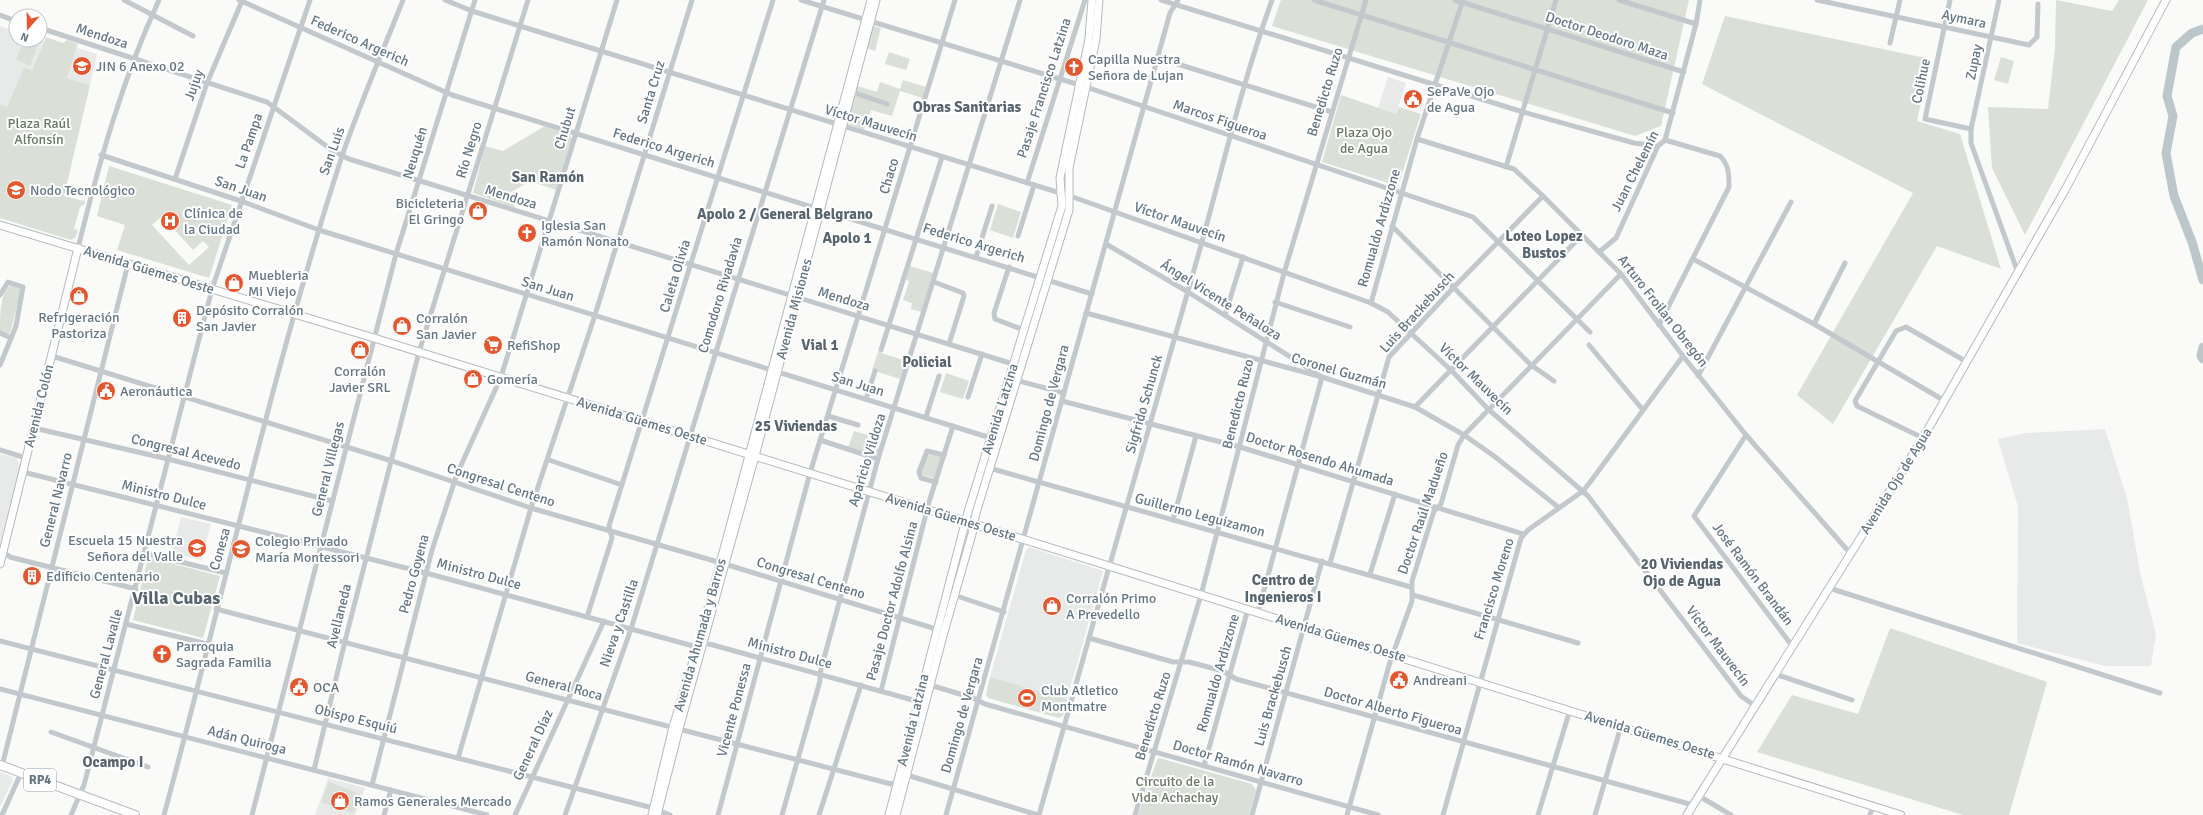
<svg xmlns="http://www.w3.org/2000/svg" width="2203" height="815" viewBox="0 0 2203 815" font-family="Signika,sans-serif">
  <style>
    .built { fill: #e8e9e9 }
    .green { fill: #dadfd7; fill-rule: evenodd }
    .lines { fill: none; stroke-linecap: round; stroke-linejoin: round }
    .river { stroke: #bbc7cb; stroke-width: 9 }
    .secondary-casing { stroke: #b3babf; stroke-width: 9 }
    .primary-casing { stroke: #b5babe; stroke-width: 10 }
    .street { stroke: #c3c8cc; stroke-width: 5 }
    .secondary { stroke: #fff; stroke-width: 7 }
    .primary { stroke: #fff; stroke-width: 8 }
    .labels { text-anchor: middle; dominant-baseline: central; stroke-width: 4; stroke-linejoin: round; paint-order: stroke }
    .shield { fill: #fff; stroke: #939fa8; stroke-width: 1 }
    .shield-label { font-size: 13px; font-weight: bold; fill: #657683 }
    .street-label { font-size: 14px; fill: #657683; stroke: #fff }
    .poi-label { font-size: 14px; fill: #657683; stroke: #fff; text-anchor: start }
    .park-label { font-size: 14px; fill: #687a64; stroke: #fff }
    .neighbourhood-label { font-size: 15px; font-weight: bold; fill: #57646e; stroke: #fff }
    .district-label { font-size: 18px; font-weight: bold; fill: #57646e; stroke: #fff }
  </style>
  <rect width="100%" height="100%" fill="#fafaf8"/>
  <g class="built">
    <path d="M0 26 16 32V40L44 41 32 70 24 67 7 107 0 104Z"/>
    <path d="M77 48 97 54 90 85 67 78Z"/>
    <path d="M1388 77 1406 83 1396 114 1378 108Z"/>
    <path d="M2105 429 2127 498 2141 577 2156 634 2151 666H2105L2017 643 2018 507 1998 439 2026 433Z"/>
    <path d="M0 454 16 458 21 465 0 544Z"/>
    <path d="M181 517 211 524 201 560 172 553Z"/>
    <path d="M1029 547 1103 571 1067 699 990 677 1026 550Z"/>
    <path d="M0 772 11 776 13 780 0 807Z"/>
    <path d="M328 778 365 788 355 815H315Z"/>
  </g>
  <g class="green">
    <path d="M1281 0H1689L1661 126 1635 136 1272 26Z"/>
    <path d="M2056 0 2112 11 2119 0H2148L2025 235 1992 168 1988 107 2048 109 2055 48Z"/>
    <path d="M1725 16 1930 59 1917 121 1960 134 2001 269 1937 246 1833 424 1797 395 1913 193 1702 84Z"/>
    <path d="M873 26 881 28 875 51 867 48Z"/>
    <path d="M46 37 63 43 67 40 78 44 67 78 90 85 64 196 85 201V204L80 207 74 229 78 230 76 237 71 240 0 218V104L7 107 24 67 32 70Z"/>
    <path d="M24 40 38 44 30 66 16 60Z"/>
    <path d="M889 52 910 59 906 70 885 64Z"/>
    <path d="M2001 57 2014 61 2008 84 1994 80Z"/>
    <path d="M903 80 926 87 923 98 900 91 892 116 871 110 864 130 848 124 857 86 877 92 880 82 900 89Z"/>
    <path d="M1341 95 1396 114 1399 107 1421 114 1398 186 1322 162Z"/>
    <path d="M545 126 569 134 572 138 556 190 530 181 508 194 516 208 473 193 485 146 503 151Z"/>
    <path d="M109 166 232 205 209 278 117 250 125 225 97 216ZM162 216 193 250 203 241 209 247 189 265 152 225Z"/>
    <path d="M998 204 1021 212 1013 238 990 230Z"/>
    <path d="M910 266 933 273 921 312 911 309 912 303 903 300 909 282 906 279Z"/>
    <path d="M11 285 19 288 21 291 10 333 8 334 0 331C0 317 0 291 11 285Z"/>
    <path d="M878 352 906 361 900 379 872 370Z"/>
    <path d="M946 373 969 381 963 399 940 392Z"/>
    <path d="M854 431 868 435 866 444 879 448 876 455 848 448Z"/>
    <path d="M927 454 941 456 934 478 923 475 921 472Z"/>
    <path d="M151 558 220 576 203 638 133 620 147 562Z"/>
    <path d="M1890 628 2047 682 2009 815H1963L1757 752 1792 695 1858 714Z"/>
    <path d="M990 677 1067 699 1063 716 1059 718 988 698 986 694Z"/>
    <path d="M1159 758 1252 784 1256 790 1249 815H1138L1157 760Z"/>
    <path d="M329 782 360 794 353 813 321 802Z"/>
  </g>
  <g class="lines">
    <g class="river">
      <path d="M2203 29 2192 33 2176 47 2167 96 2173 116 2166 153 2174 196 2192 242 2203 280"/>
      <path d="M2203 347 2201 356 2203 359"/>
    </g>
    <defs>
      <g id="secondary">
        <path d="M0 225 374 338 1109 566 1901 815"/>
        <path d="M0 564 78 248"/>
        <path d="M652 815 673 727 702 631 871 0"/>
        <path d="M657 815 679 729 755 456 876 0"/>
        <path d="M889 815 968 512 1062 206 1060 178 1089 39 1092 0"/>
        <path d="M896 815 944 632 972 534 976 513 1069 210V168L1096 39 1099 0"/>
        <path d="M1687 815 1923 438 2065 190 2166 0"/>
      </g>
      <path id="primary" d="M0 765 135 815"/>
    </defs>
    <use href="#secondary" class="secondary-casing"/>
    <use href="#primary" class="primary-casing"/>
    <g class="street">
      <path d="M124 0 193 36"/>
      <path d="M239 0 452 95 1092 294"/>
      <path d="M445 0 472 11 520 26 1070 196 1371 303 1388 312 1452 371 1488 409 1588 496 1741 696 1755 706"/>
      <path d="M801 0 1083 86 1473 217 1590 332"/>
      <path d="M1161 0 1523 112 1634 143 1658 146"/>
      <path d="M1314 0 1673 113"/>
      <path d="M1455 0 1684 72"/>
      <path d="M1619 0 1696 24"/>
      <path d="M1817 0 2029 45 2037 37 2038 4"/>
      <path d="M1950 0 1925 119 1971 129"/>
      <path d="M1999 0 1971 129V143L2018 273"/>
      <path d="M0 15 16 21"/>
      <path d="M40 28 267 102 333 151 349 159 1013 364"/>
      <path d="M1890 43 1900 0"/>
      <path d="M1158 58 1332 112"/>
      <path d="M852 92 887 104"/>
      <path d="M1417 139 1514 169 1543 196 1621 274 1683 356 1746 435 1850 553"/>
      <path d="M101 155 241 201 319 230 991 438"/>
      <path d="M1506 167 1556 0"/>
      <path d="M175 179 207 83 242 1"/>
      <path d="M1027 183 1085 0"/>
      <path d="M1392 226 1531 365 1554 381"/>
      <path d="M1018 236 1034 185"/>
      <path d="M1106 244 1188 292 1322 377 1258 612"/>
      <path d="M78 248C99 163 122 80 159 0"/>
      <path d="M1599 252 1616 238 1658 146 1665 140 1696 24 1700 0"/>
      <path d="M976 257 992 206"/>
      <path d="M1693 259 1814 324 1945 401"/>
      <path d="M1009 267 994 313 995 319 1024 330"/>
      <path d="M934 282 963 293 964 296 949 344"/>
      <path d="M0 295 8 282 23 287 16 326 0 365"/>
      <path d="M1275 302 1350 327"/>
      <path d="M1371 303 1417 139 1463 0"/>
      <path d="M1086 313 1322 377 1415 407 1464 435 1494 456 1558 507"/>
      <path d="M1225 315 1243 257"/>
      <path d="M1814 324 1845 263"/>
      <path d="M1659 325 1729 187C1729 174 1729 165 1720 156L1665 140"/>
      <path d="M0 333 11 338"/>
      <path d="M1589 345 1643 410"/>
      <path d="M881 350 942 157"/>
      <path d="M52 356 392 461 531 508 725 564 939 630"/>
      <path d="M1698 376 1791 202"/>
      <path d="M1015 380 1064 393"/>
      <path d="M968 397 982 354"/>
      <path d="M866 399 875 371"/>
      <path d="M1062 401 1240 447 1523 534"/>
      <path d="M1415 407 1582 235"/>
      <path d="M828 416 858 425"/>
      <path d="M926 417 939 376"/>
      <path d="M34 428 168 459 332 501"/>
      <path d="M1746 435 1694 516 1793 647"/>
      <path d="M1923 438 1857 406 1855 401 1896 331 1906 327 1967 362"/>
      <path d="M820 440 878 459"/>
      <path d="M0 450 26 458"/>
      <path d="M549 460 622 485"/>
      <path d="M982 466 1411 587"/>
      <path d="M23 472 426 573 697 647 703 643 713 645 920 702"/>
      <path d="M936 482 921 478 919 472 927 451 944 455"/>
      <path d="M1173 520 1196 436"/>
      <path d="M1 550 10 557 136 589"/>
      <path d="M144 553 226 573"/>
      <path d="M1330 563 1389 357 1454 287 1543 196"/>
      <path d="M1370 574 1395 494"/>
      <path d="M1829 588 2160 693"/>
      <path d="M954 595 1004 612"/>
      <path d="M1413 595 1578 643"/>
      <path d="M216 609 891 784 910 776 1038 815"/>
      <path d="M587 617 612 538 609 526 773 0"/>
      <path d="M126 624 207 644"/>
      <path d="M1089 638 1173 662H1189L1223 671 1236 679 1693 805"/>
      <path d="M0 641 653 808 670 815"/>
      <path d="M1775 674 1852 700"/>
      <path d="M930 685 973 698 985 704 1378 815"/>
      <path d="M0 689 487 815"/>
      <path d="M881 691 929 502 953 426"/>
      <path d="M51 732 148 767"/>
      <path d="M458 758 531 508 595 315 692 0"/>
      <path d="M2 766 128 264"/>
      <path d="M1204 766 1248 609"/>
      <path d="M314 770 345 641 419 352 528 0"/>
      <path d="M372 785 432 550 457 474 501 377 617 0"/>
      <path d="M1699 796 1731 815"/>
      <path d="M2 815 21 773"/>
      <path d="M71 815 84 785 212 289 310 0"/>
      <path d="M164 815C223 597 271 375 341 159 359 106 382 53 403 0"/>
      <path d="M252 815 396 254 475 0"/>
      <path d="M384 815 391 790"/>
      <path d="M515 815 604 621"/>
      <path d="M565 815 631 629 824 0"/>
      <path d="M718 815 810 473 955 0"/>
      <path d="M782 815 820 681V673L878 459 1020 0"/>
      <path d="M819 815 861 685"/>
      <path d="M946 815 1170 13 1178 0"/>
      <path d="M1039 815C1090 633 1142 452 1194 270 1220 180 1240 88 1272 0"/>
      <path d="M1135 815 1201 595 1284 273 1366 0"/>
      <path d="M1252 815 1322 561"/>
      <path d="M1347 815 1390 662 1412 601V581L1434 511 1441 504 1458 445 1464 435 1621 274"/>
      <path d="M1443 815 1521 538 1528 530 1583 491 1591 481 1683 356"/>
      <path d="M1538 815 1570 710"/>
      <path d="M1595 815 1621 726"/>
      <path d="M1870 815 1873 806"/>
    </g>
    <use href="#secondary" class="secondary"/>
    <use href="#primary" class="primary"/>
  </g>
  <defs>
    <symbol id="school-disc" viewBox="-11 -11 22 22"><circle r="9.5" fill="#e4572e" stroke="#fff"/><path d="M0-5L7-2L0 1L-7-2ZM-4 1L0 2.5L4 1V4Q0 6-4 4Z" fill="#fff"/></symbol>
    <symbol id="church-disc" viewBox="-11 -11 22 22"><circle r="9.5" fill="#e4572e" stroke="#fff"/><path d="M-1.2-6h2.4v3.5h3.3v2.4h-3.3V6h-2.4V-.1h-3.3v-2.4h3.3Z" fill="#fff"/></symbol>
    <symbol id="civic-disc" viewBox="-11 -11 22 22"><circle r="9.5" fill="#e4572e" stroke="#fff"/><path d="M-.6-6.5H3V-4.5H.6V-3L4-1V1h2V6H-6V1h2V-1L-.6-3ZM-1.2 2.5V6h2.4V2.5Z" fill="#fff"/></symbol>
    <symbol id="university-disc" viewBox="-11 -11 22 22"><circle r="9.5" fill="#e4572e" stroke="#fff"/><path d="M0-5L7-2L0 1L-7-2ZM-4 1L0 2.5L4 1V4Q0 6-4 4Z" fill="#fff"/></symbol>
    <symbol id="shop-disc" viewBox="-11 -11 22 22"><circle r="9.5" fill="#e4572e" stroke="#fff"/><path d="M-5-2.5h2.3a2.7 3.5 0 0 1 5.4 0H5L5.5 6h-11ZM-1.5-2.5h3a1.5 2.3 0 0 0-3 0Z" fill="#fff"/></symbol>
    <symbol id="hospital-disc" viewBox="-11 -11 22 22"><circle r="9.5" fill="#e4572e" stroke="#fff"/><path d="M-5-5h3v3.5h4V-5h3V5h-3V1.5h-4V5h-3Z" fill="#fff"/></symbol>
    <symbol id="building-disc" viewBox="-11 -11 22 22"><circle r="9.5" fill="#e4572e" stroke="#fff"/><path d="M-4-6H4V6H1V3H-1V6H-4ZM-2.5-4.3h1.7v1.8h-1.7ZM.8-4.3h1.7v1.8H.8ZM-2.5-1h1.7V.8h-1.7ZM.8-1h1.7V.8H.8Z" fill="#fff"/></symbol>
    <symbol id="supermarket-disc" viewBox="-11 -11 22 22"><circle r="9.5" fill="#e4572e" stroke="#fff"/><path d="M-6-5.5h2.5l.6 2H6L4.5 2H-2.5L-4.4-4H-6ZM-1.5 3.2a1.3 1.3 0 1 0 .1 0ZM3 3.2a1.3 1.3 0 1 0 .1 0Z" fill="#fff"/></symbol>
    <symbol id="stadium-disc" viewBox="-11 -11 22 22"><circle r="9.5" fill="#e4572e" stroke="#fff"/><path d="M0-5a6.5 5 0 1 0 0 10a6.5 5 0 1 0 0-10ZM-3.5-1.8h7v3.6h-7Z" fill="#fff"/></symbol>
  </defs>
  <g fill-rule="evenodd">
    <use href="#school-disc" x="71" y="55" width="22" height="22"/>
    <use href="#church-disc" x="1063" y="56" width="22" height="22"/>
    <use href="#civic-disc" x="1402" y="88" width="22" height="22"/>
    <use href="#university-disc" x="5" y="179" width="22" height="22"/>
    <use href="#shop-disc" x="467" y="200" width="22" height="22"/>
    <use href="#hospital-disc" x="159" y="210" width="22" height="22"/>
    <use href="#church-disc" x="516" y="222" width="22" height="22"/>
    <use href="#shop-disc" x="223" y="272" width="22" height="22"/>
    <use href="#shop-disc" x="68" y="285" width="22" height="22"/>
    <use href="#building-disc" x="171" y="307" width="22" height="22"/>
    <use href="#shop-disc" x="391" y="315" width="22" height="22"/>
    <use href="#supermarket-disc" x="482" y="334" width="22" height="22"/>
    <use href="#shop-disc" x="349" y="339" width="22" height="22"/>
    <use href="#shop-disc" x="462" y="368" width="22" height="22"/>
    <use href="#civic-disc" x="95" y="380" width="22" height="22"/>
    <use href="#school-disc" x="186" y="537" width="22" height="22"/>
    <use href="#school-disc" x="230" y="538" width="22" height="22"/>
    <use href="#building-disc" x="21" y="565" width="22" height="22"/>
    <use href="#shop-disc" x="1041" y="595" width="22" height="22"/>
    <use href="#church-disc" x="151" y="643" width="22" height="22"/>
    <use href="#civic-disc" x="1388" y="669" width="22" height="22"/>
    <use href="#civic-disc" x="288" y="676" width="22" height="22"/>
    <use href="#stadium-disc" x="1016" y="687" width="22" height="22"/>
    <use href="#shop-disc" x="329" y="790" width="22" height="22"/>
  </g>
  <g class="labels">
    <rect class="shield" x="24" y="769" width="32" height="22" rx="3"/>
    <g class="shield-label">
      <text x="40" y="780">RP4</text>
    </g>
    <g class="street-label">
      <text transform="translate(1964 19) rotate(12)">Aymara</text>
      <text transform="translate(102 36) rotate(18)">Mendoza</text>
      <text transform="translate(1607 36) rotate(18)">Doctor Deodoro Maza</text>
      <text transform="translate(360 41) rotate(24)">Federico Argerich</text>
      <text transform="translate(1974 62) rotate(-78)">Zupay</text>
      <text transform="translate(1921 81) rotate(-78)">Colihue</text>
      <text transform="translate(194 85) rotate(-70)">Jujuy</text>
      <text transform="translate(1044 88) rotate(-72)">Pasaje Francisco Latzina</text>
      <text transform="translate(651 92) rotate(-73)">Santa Cruz</text>
      <text transform="translate(1325 92) rotate(-73)">Benedicto Ruzo</text>
      <text transform="translate(1220 120) rotate(19)">Marcos Figueroa</text>
      <text transform="translate(871 123) rotate(17)">Víctor Mauvecín</text>
      <text transform="translate(565 128) rotate(-73)">Chubut</text>
      <text transform="translate(249 141) rotate(-71)">La Pampa</text>
      <text transform="translate(664 148) rotate(17)">Federico Argerich</text>
      <text transform="translate(469 150) rotate(-73)">Río Negro</text>
      <text transform="translate(332 151) rotate(-70)">San Luis</text>
      <text transform="translate(415 153) rotate(-73)">Neuquén</text>
      <text transform="translate(1635 171) rotate(-63)">Juan Chelemín</text>
      <text transform="translate(889 176) rotate(-73)">Chaco</text>
      <text transform="translate(241 189) rotate(19)">San Juan</text>
      <text transform="translate(511 197) rotate(17)">Mendoza</text>
      <text transform="translate(1180 222) rotate(19)">Víctor Mauvecín</text>
      <text transform="translate(1379 228) rotate(-74)">Romualdo Ardizzone</text>
      <text transform="translate(974 243) rotate(17)">Federico Argerich</text>
      <text transform="translate(149 270) rotate(17)">Avenida Güemes Oeste</text>
      <text transform="translate(675 276) rotate(-73)">Caleta Olivia</text>
      <text transform="translate(548 289) rotate(17)">San Juan</text>
      <text transform="translate(720 295) rotate(-73)">Comodoro Rivadavia</text>
      <text transform="translate(844 299) rotate(17)">Mendoza</text>
      <text transform="translate(1221 300) rotate(32)">Ángel Vicente Peñaloza</text>
      <text transform="translate(794 309) rotate(-75)">Avenida Misiones</text>
      <text transform="translate(1663 311) rotate(52)">Arturo Froilan Obregón</text>
      <text transform="translate(1417 312) rotate(-48)">Luis Brackebusch</text>
      <text transform="translate(1339 371) rotate(16)">Coronel Guzmán</text>
      <text transform="translate(1476 379) rotate(44)">Víctor Mauvecín</text>
      <text transform="translate(858 384) rotate(17)">San Juan</text>
      <text transform="translate(1049 403) rotate(-75)">Domingo de Vergara</text>
      <text transform="translate(1144 404) rotate(-74)">Sigfrido Schunck</text>
      <text transform="translate(1238 404) rotate(-76)">Benedicto Ruzo</text>
      <text transform="translate(39 406) rotate(-76)">Avenida Colón</text>
      <text transform="translate(1000 409) rotate(-73)">Avenida Latzina</text>
      <text transform="translate(642 421) rotate(17)">Avenida Güemes Oeste</text>
      <text transform="translate(186 452) rotate(14)">Congresal Acevedo</text>
      <text transform="translate(1320 459) rotate(17)">Doctor Rosendo Ahumada</text>
      <text transform="translate(867 460) rotate(-73)">Aparicio Vildoza</text>
      <text transform="translate(328 469) rotate(-76)">General Villegas</text>
      <text transform="translate(1896 481) rotate(-58)">Avenida Ojo de Agua</text>
      <text transform="translate(501 485) rotate(18)">Congresal Centeno</text>
      <text transform="translate(164 495) rotate(14)">Ministro Dulce</text>
      <text transform="translate(56 500) rotate(-76)">General Navarro</text>
      <text transform="translate(1423 513) rotate(-71)">Doctor Raúl Madueño</text>
      <text transform="translate(1200 515) rotate(15)">Guillermo Leguizamon</text>
      <text transform="translate(951 517) rotate(17)">Avenida Güemes Oeste</text>
      <text transform="translate(220 549) rotate(-74)">Conesa</text>
      <text transform="translate(414 574) rotate(-75)">Pedro Goyena</text>
      <text transform="translate(479 574) rotate(15)">Ministro Dulce</text>
      <text transform="translate(1753 574) rotate(53)">José Ramón Brandán</text>
      <text transform="translate(811 578) rotate(17)">Congresal Centeno</text>
      <text transform="translate(1494 589) rotate(-73)">Francisco Moreno</text>
      <text transform="translate(892 601) rotate(-75)">Pasaje Doctor Adolfo Alsina</text>
      <text transform="translate(339 616) rotate(-76)">Avellaneda</text>
      <text transform="translate(619 623) rotate(-71)">Nieva y Castilla</text>
      <text transform="translate(700 635) rotate(-74)">Avenida Ahumada y Barros</text>
      <text transform="translate(1341 638) rotate(17)">Avenida Güemes Oeste</text>
      <text transform="translate(1718 646) rotate(53)">Víctor Mauvecín</text>
      <text transform="translate(790 653) rotate(15)">Ministro Dulce</text>
      <text transform="translate(106 654) rotate(-75)">General Lavalle</text>
      <text transform="translate(1218 673) rotate(-74)">Romualdo Ardizzone</text>
      <text transform="translate(564 686) rotate(15)">General Roca</text>
      <text transform="translate(1273 696) rotate(-74)">Luis Brackebusch</text>
      <text transform="translate(734 710) rotate(-75)">Vicente Ponessa</text>
      <text transform="translate(1393 711) rotate(16)">Doctor Alberto Figueroa</text>
      <text transform="translate(962 715) rotate(-74)">Domingo de Vergara</text>
      <text transform="translate(1153 716) rotate(-73)">Benedicto Ruzo</text>
      <text transform="translate(356 719) rotate(14)">Obispo Esquiú</text>
      <text transform="translate(913 720) rotate(-76)">Avenida Latzina</text>
      <text transform="translate(1650 735) rotate(17)">Avenida Güemes Oeste</text>
      <text transform="translate(247 740) rotate(14)">Adán Quiroga</text>
      <text transform="translate(533 745) rotate(-65)">General Díaz</text>
      <text transform="translate(1238 763) rotate(16)">Doctor Ramón Navarro</text>
    </g>
    <g class="poi-label">
      <text x="1088" y="59">Capilla Nuestra<tspan x="1088" dy="16">Señora de Lujan</tspan></text>
      <text x="96" y="66">JIN 6 Anexo 02</text>
      <text x="1427" y="91">SePaVe Ojo<tspan x="1427" dy="16">de Agua</tspan></text>
      <text x="30" y="190">Nodo Tecnológico</text>
      <text x="464" y="203" text-anchor="end">Bicicleteria<tspan x="464" dy="16">El Gringo</tspan></text>
      <text x="184" y="213">Clínica de<tspan x="184" dy="16">la Ciudad</tspan></text>
      <text x="541" y="225">Iglesia San<tspan x="541" dy="16">Ramón Nonato</tspan></text>
      <text x="248" y="275">Muebleria<tspan x="248" dy="16">Mi Viejo</tspan></text>
      <text x="196" y="310">Depósito Corralón<tspan x="196" dy="16">San Javier</tspan></text>
      <text x="79" y="317" text-anchor="middle">Refrigeración<tspan x="79" dy="16">Pastoriza</tspan></text>
      <text x="416" y="318">Corralón<tspan x="416" dy="16">San Javier</tspan></text>
      <text x="507" y="345">RefiShop</text>
      <text x="360" y="371" text-anchor="middle">Corralón<tspan x="360" dy="16">Javier SRL</tspan></text>
      <text x="487" y="379">Gomería</text>
      <text x="120" y="391">Aeronáutica</text>
      <text x="183" y="540" text-anchor="end">Escuela 15 Nuestra<tspan x="183" dy="16">Señora del Valle</tspan></text>
      <text x="255" y="541">Colegio Privado<tspan x="255" dy="16">María Montessori</tspan></text>
      <text x="46" y="576">Edificio Centenario</text>
      <text x="1066" y="598">Corralón Primo<tspan x="1066" dy="16">A Prevedello</tspan></text>
      <text x="176" y="646">Parroquia<tspan x="176" dy="16">Sagrada Familia</tspan></text>
      <text x="1413" y="680">Andreani</text>
      <text x="313" y="687">OCA</text>
      <text x="1041" y="690">Club Atletico<tspan x="1041" dy="16">Montmatre</tspan></text>
      <text x="354" y="801">Ramos Generales Mercado</text>
    </g>
    <g class="park-label">
      <text x="39" y="123">Plaza Raúl<tspan x="39" dy="16">Alfonsín</tspan></text>
      <text x="1364" y="132">Plaza Ojo<tspan x="1364" dy="16">de Agua</tspan></text>
      <text x="1175" y="781">Circuito de la<tspan x="1175" dy="16">Vida Achachay</tspan></text>
    </g>
    <g class="neighbourhood-label">
      <text x="967" y="107">Obras Sanitarias</text>
      <text x="548" y="177">San Ramón</text>
      <text x="785" y="214">Apolo 2 / General Belgrano</text>
      <text x="1544" y="236">Loteo Lopez<tspan x="1544" dy="17">Bustos</tspan></text>
      <text x="847" y="238">Apolo 1</text>
      <text x="820" y="345">Vial 1</text>
      <text x="927" y="362">Policial</text>
      <text x="796" y="426">25 Viviendas</text>
      <text x="1682" y="564">20 Viviendas<tspan x="1682" dy="17">Ojo de Agua</tspan></text>
      <text x="1283" y="580">Centro de<tspan x="1283" dy="17">Ingenieros I</tspan></text>
      <text x="113" y="762">Ocampo I</text>
    </g>
    <g class="district-label">
      <text x="176" y="598">Villa Cubas</text>
    </g>
  </g>
  <g transform="translate(28 28) rotate(200)"><circle r="19" fill="#ffffff" stroke="#c1c8cd"/>
  <path d="M0-3L7 15L0 10L-7 15Z" fill="#e4572e"/>
  <text y="-6" font-size="11" font-weight="bold" text-anchor="middle" fill="#657683">N</text>
  </g>
</svg>
